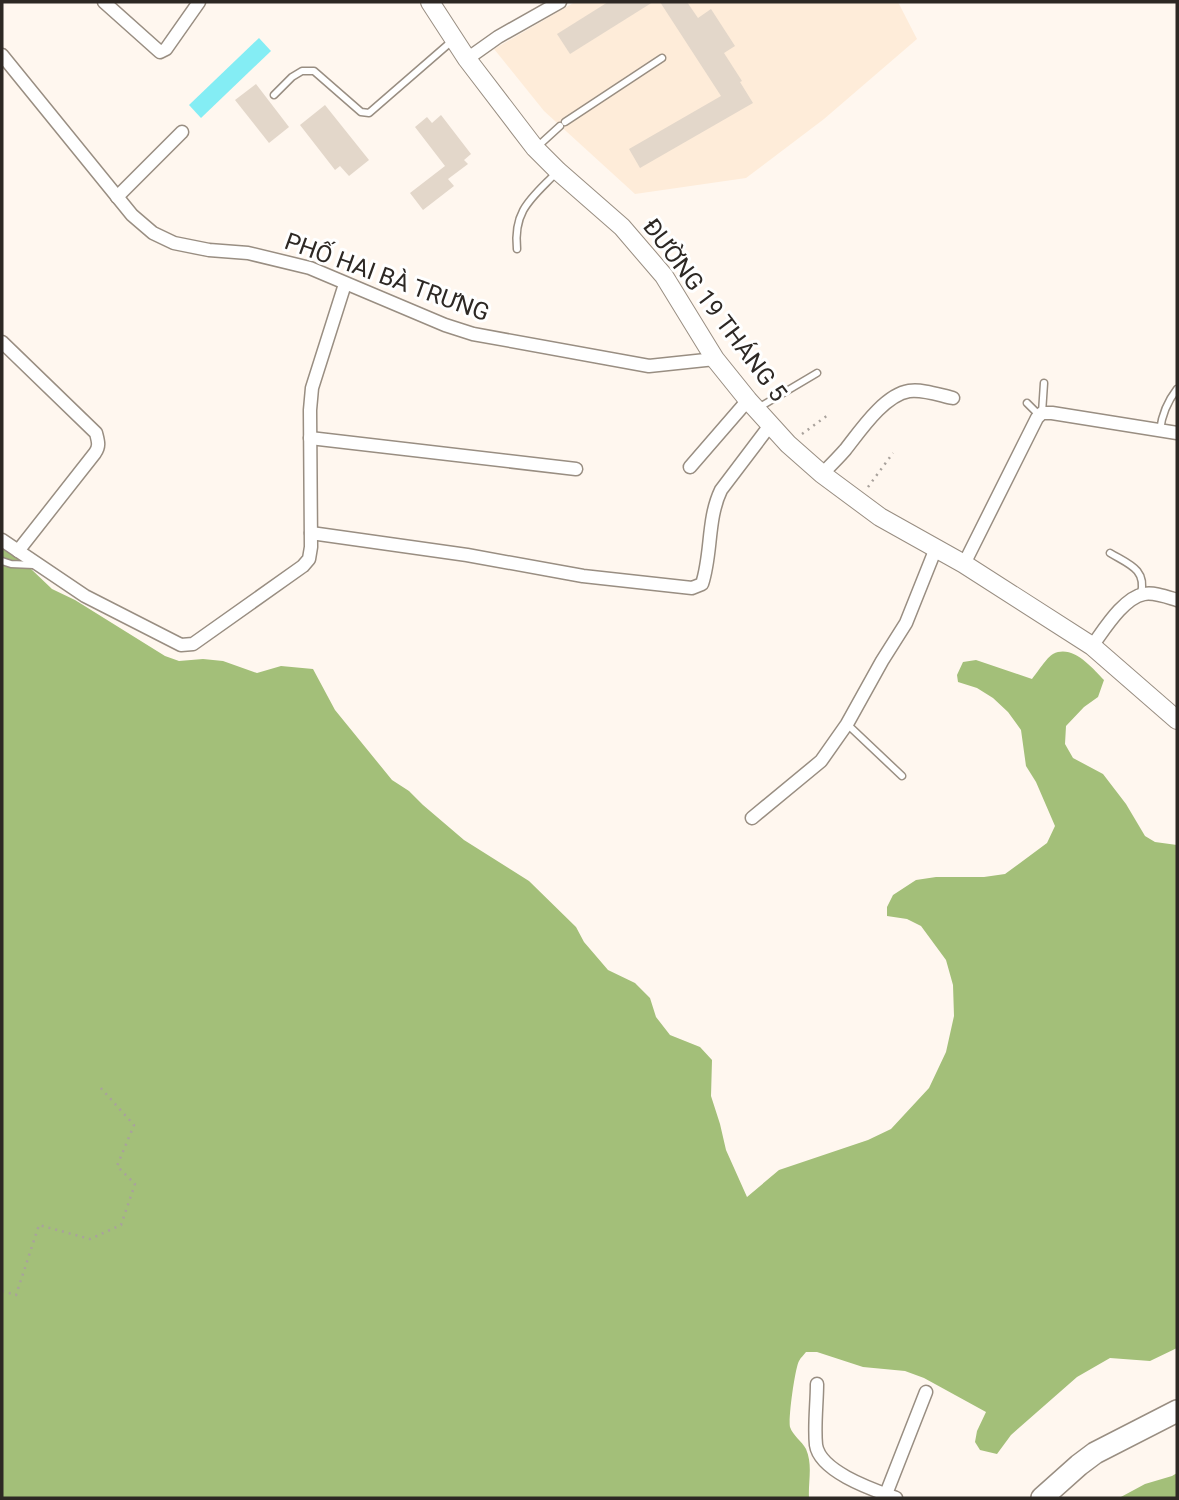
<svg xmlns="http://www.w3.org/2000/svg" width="1179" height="1500" viewBox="0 0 1179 1500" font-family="Roboto,sans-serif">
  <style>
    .built { fill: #feecd9 }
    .forest { fill: #a3bf79 }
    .water { fill: #84edf4 }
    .building { fill: #e3d7ca }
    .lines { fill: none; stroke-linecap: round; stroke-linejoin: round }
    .lane-casing { stroke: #998e82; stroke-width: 9 }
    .street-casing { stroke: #998e82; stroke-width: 15 }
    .secondary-casing { stroke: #998e82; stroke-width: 20 }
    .primary-casing { stroke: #998e82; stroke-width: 24 }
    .path { stroke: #a9a29c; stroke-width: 2.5; stroke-dasharray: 2 5; stroke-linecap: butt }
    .lane { stroke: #fff; stroke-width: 6 }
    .street { stroke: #fff; stroke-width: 12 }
    .secondary { stroke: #fff; stroke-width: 18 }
    .primary { stroke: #fff; stroke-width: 21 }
    .labels { text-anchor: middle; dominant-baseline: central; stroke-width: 6; stroke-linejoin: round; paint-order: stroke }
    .street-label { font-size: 24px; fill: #2d2824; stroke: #fff }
  </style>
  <rect width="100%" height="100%" fill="#fff7ef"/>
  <path class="built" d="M575 2H898L917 39 824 119 746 178 635 194 544 111 494 49Z"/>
  <g class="forest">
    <path d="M2 543 7 546 52 589 75 600 165 656 179 661 203 659 223 661 257 673 281 666 313 669 335 710 392 780 409 791 423 805 464 840 529 881 576 927 584 942 608 970 635 983 650 998 656 1017 670 1035 700 1047 712 1060 711 1096 720 1124 726 1150 747 1197 779 1170 868 1140 891 1129 929 1088 946 1052 954 1016 953 985 946 960 921 926 907 919 887 916V907L893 895 916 880 936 877H984L1005 874 1047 843 1055 826 1036 782 1026 766 1021 730 1008 712 993 698 977 688 958 682 957 675 963 662 976 660 1032 679C1037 673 1047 657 1053 654 1073 644 1092 668 1104 680L1098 697 1084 707 1066 726 1065 744 1073 758 1103 774 1126 804 1145 836 1155 842 1177 845V1348L1150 1361 1110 1358 1077 1377 1011 1435 997 1454 980 1450 975 1442 977 1431 986 1412 924 1378 905 1371 863 1367 817 1352H806C804 1355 801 1357 799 1361 795 1368 788 1419 790 1427 793 1436 802 1441 806 1449 813 1465 808 1482 809 1498H2Z"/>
    <path d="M1177 1473V1498H1119L1145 1484 1172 1476Z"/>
  </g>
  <path class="water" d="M259 38 271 51 201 118 189 105Z"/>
  <g class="building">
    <path d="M608 2H653L570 54 557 34Z"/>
    <path d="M660 2H687L698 18 711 9 735 46 724 53 742 81 740 82 753 103 640 168 629 149 721 96Z"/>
    <path d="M256 84 289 127 269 143 235 100Z"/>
    <path d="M325 105 369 160 349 176 340 166 335 170 300 125Z"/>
    <path d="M441 115 471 154 464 160 468 164 448 179 454 186 423 210 410 193 445 166 415 127 427 117 432 123Z"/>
  </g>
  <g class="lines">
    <defs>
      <g id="lane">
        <path d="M274 95 292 77 302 71H314L361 112 369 113 452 41"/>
        <path d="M565 122 662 58"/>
        <path d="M537 147 560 126"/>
        <path d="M517 249C513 210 532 198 556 173"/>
        <path d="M1027 403 1036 412 1037 418"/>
        <path d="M758 408 817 373"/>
        <path d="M1042 413 1044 383"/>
        <path d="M1160 430C1162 414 1167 402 1177 389"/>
        <path d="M1110 553C1128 564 1147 569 1141 594"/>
        <path d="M2 561 11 564 34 565"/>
        <path d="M847 724 902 776"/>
      </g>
      <g id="street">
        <path d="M104 2 160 52 166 49 199 2"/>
        <path d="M2 55 132 215 153 233 174 243 209 250 248 253 310 268 445 325 473 334 649 366 715 359"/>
        <path d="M467 59 498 37 560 2"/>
        <path d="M117 197 182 132"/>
        <path d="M2 342 96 433C98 441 100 446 95 453L18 551"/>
        <path d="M310 438 576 469"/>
        <path d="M690 467 748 400"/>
        <path d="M822 474C830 466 838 458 845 450 860 431 884 395 909 391 923 389 939 395 953 398"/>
        <path d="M311 533 467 555 583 576 692 588 702 584C712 554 707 519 721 490L771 424"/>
        <path d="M2 540 85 596 181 645 193 644 303 566 309 559 311 547 310 410 312 388 345 284"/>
        <path d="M964 564 1037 418 1042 413H1052L1177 433"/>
        <path d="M1092 646C1104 630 1123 598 1144 594 1154 592 1167 597 1177 600"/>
        <path d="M752 818 821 761 847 724 882 661 906 623 936 548"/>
        <path d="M817 1384C817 1403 814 1426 816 1445 820 1472 874 1490 896 1498"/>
        <path d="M886 1494 926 1392"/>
      </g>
      <path id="secondary" d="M430 2 467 59 535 148 558 171 622 227 664 276 715 359 748 400 788 444 822 474 880 517 964 564 1092 646 1177 720"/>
      <path id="primary" d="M1042 1498 1079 1465 1095 1453 1177 1411"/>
    </defs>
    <use href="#lane" class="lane-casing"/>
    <use href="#street" class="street-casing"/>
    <use href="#secondary" class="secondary-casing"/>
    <use href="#primary" class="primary-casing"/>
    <g class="path">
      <path d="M802 434 828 415"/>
      <path d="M868 487 893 453"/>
      <path d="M2 1291 16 1295 39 1225 90 1239 121 1225 135 1184 117 1166 134 1125 99 1086"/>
    </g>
    <use href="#lane" class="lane"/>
    <use href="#street" class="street"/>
    <use href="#secondary" class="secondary"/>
    <use href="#primary" class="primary"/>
  </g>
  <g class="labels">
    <g class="street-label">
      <text transform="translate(387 277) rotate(20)">PHỐ HAI BÀ TRƯNG</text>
      <text transform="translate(715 310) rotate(53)">ĐƯỜNG 19 THÁNG 5</text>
    </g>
  </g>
  <rect width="1179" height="1500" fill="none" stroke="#2d2824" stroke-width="7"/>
</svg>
